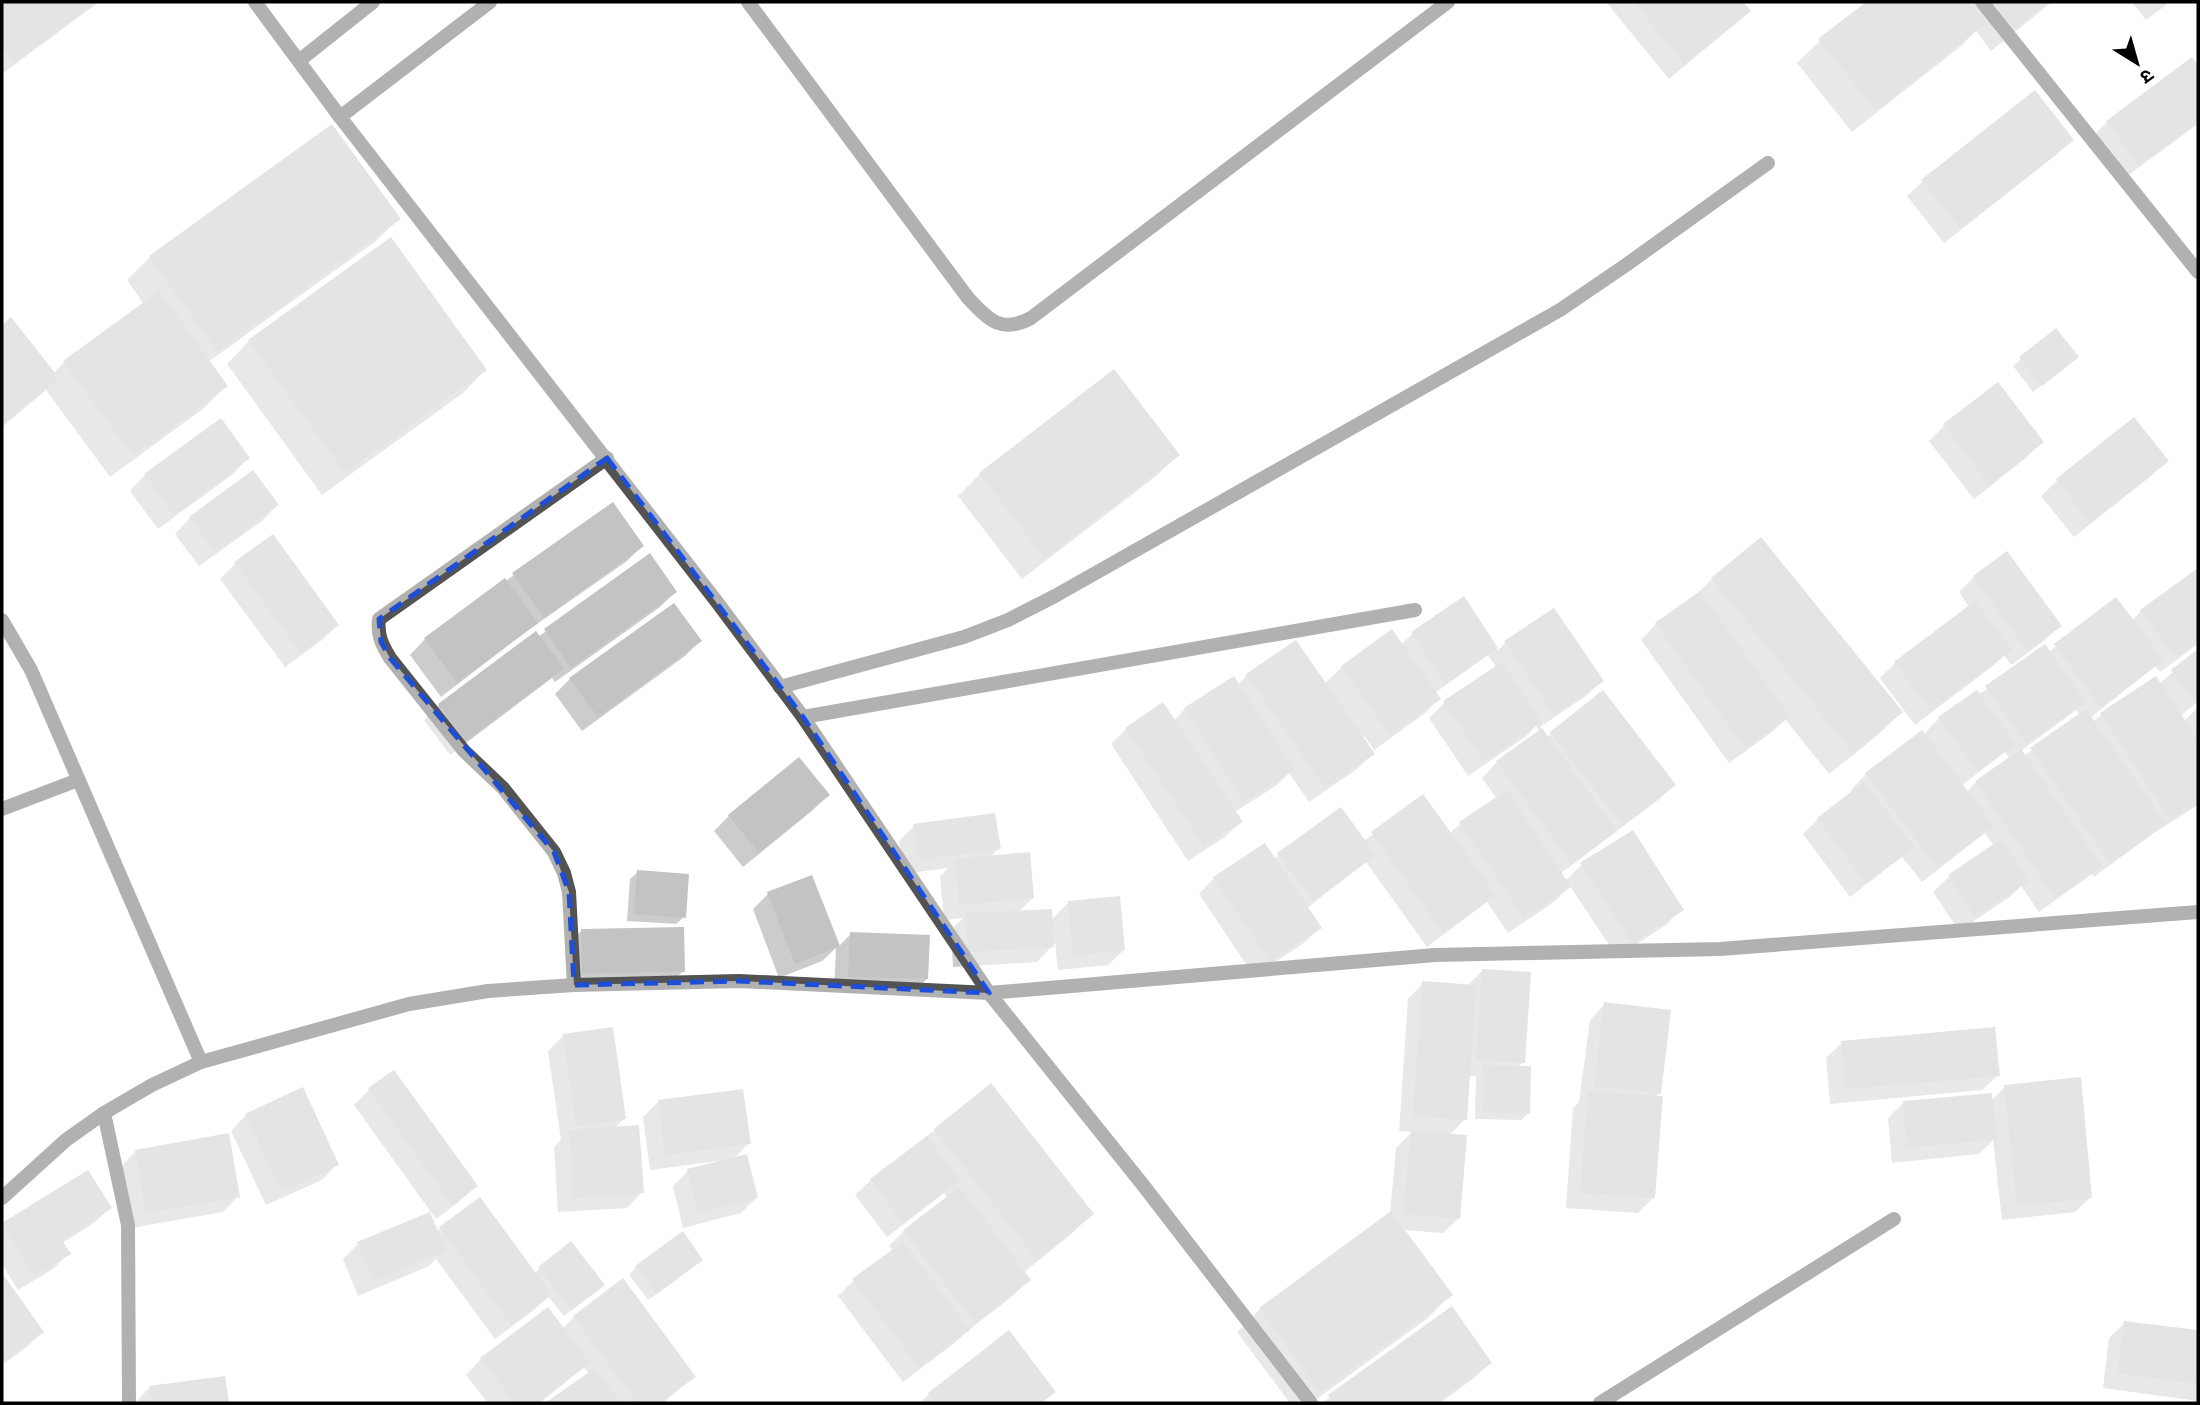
<svg xmlns="http://www.w3.org/2000/svg" width="2200" height="1405" viewBox="0 0 2200 1405" font-family="Montserrat,'Noto Sans Devanagari',sans-serif">
  <style>
    .shadow { fill: #0003; fill-rule: evenodd }
    .building { fill: #c3c3c3 }
    .lines { fill: none; stroke-linecap: round; stroke-linejoin: round }
    .service { stroke: #535353; stroke-width: 14 }
    .minor { stroke: #535353; stroke-width: 14 }
    .marked { fill: none; stroke: #1d4ed8; stroke-width: 5; stroke-dasharray: 14 9; stroke-linejoin: round }
  </style>
  <rect width="100%" height="100%" fill="#fff"/>
  <g class="shadow">
    <path d="M2 2H99L2 74Z"/>
    <path d="M1606 2H1741L1749 11 1669 79Z"/>
    <path d="M1868 2H2052L1991 51 1976 31 1961 46 1852 132 1797 63 1820 41Z"/>
    <path d="M2132 2H2170L2146 20Z"/>
    <path d="M2192 59 2198 68V124L2123 179 2092 137 2107 122Z"/>
    <path d="M331 126 398 219 376 241 208 362 226 386 204 408 110 477 46 390 2 427V327L10 320 53 374 64 362 144 304 127 280 150 257Z"/>
    <path d="M2072 140 2056 155 1944 243 1907 196 1923 181Z"/>
    <path d="M2056 330 2069 364 2033 392 2013 366Z"/>
    <path d="M249 341 485 370 463 393 322 495 227 364Z"/>
    <path d="M2134 420 2166 461 2151 476 2074 537 2041 496 2057 481Z"/>
    <path d="M1944 426 2042 441 2027 457 1974 499 1929 441Z"/>
    <path d="M1178 455 1155 477 1022 579 958 496 980 474Z"/>
    <path d="M248 458 233 474 158 529 130 491 145 475Z"/>
    <path d="M277 505 262 521 199 566 175 534 190 518Z"/>
    <path d="M642 546 627 561 527 631 441 697 410 655 425 639 514 575Z"/>
    <path d="M649 556 675 592 660 607 555 682 552 678 450 755 424 720 439 705 538 637Z"/>
    <path d="M235 564 337 625 322 640 285 667 220 579Z"/>
    <path d="M2198 570V644L2160 672 2155 666 2090 718 2093 722 2101 715 2159 684 2198 651V702L2180 716 2184 721 2198 707V805L2154 833 2094 877 2092 874 2039 912 2021 886 2011 896 1959 931 1933 892 1949 877 1994 846 1985 833 1922 882 1902 857 1850 897 1803 834 1818 819 1853 792 1851 790 1866 774 1923 735 1939 718 2049 652 2115 599 2132 621 2141 611ZM2076 710 2080 715 2024 756 2021 751ZM2005 752 2010 759 1976 782 1966 792 1961 786Z"/>
    <path d="M1974 577 2059 626 2044 641 2011 665 2004 655 1994 665 1915 725 1880 678 1895 663 1969 607 1959 592Z"/>
    <path d="M1712 579 1901 712 1878 735 1829 774 1785 719 1772 732 1729 763 1641 640 1656 624 1693 598Z"/>
    <path d="M1463 599 1498 650 1505 643 1602 681 1586 696 1540 727 1547 737 1602 693 1674 785 1658 800 1560 874 1565 881 1582 864 1681 909 1666 925 1617 957 1570 886 1554 902 1508 933 1487 902 1427 947 1366 862 1307 908 1320 927 1304 943 1254 976 1199 894 1214 878 1274 859 1279 854 1364 841 1423 797 1449 834 1460 824 1497 799 1482 778 1497 762 1540 731 1536 726 1525 737 1468 776 1429 718 1444 703 1497 668 1488 655 1435 693 1439 699 1424 714 1374 750 1364 736 1361 738 1372 754 1357 769 1309 802 1289 773 1277 785 1235 812 1241 821 1225 837 1188 861 1111 744 1126 729 1174 720 1185 709 1234 678 1238 685 1247 675 1324 684 1342 667 1401 645 1412 634Z"/>
    <path d="M700 641 685 656 582 731 555 694 570 679Z"/>
    <path d="M828 795 813 810 743 867 714 831 729 816Z"/>
    <path d="M914 826 999 848 990 857 1033 898 1018 912 1051 920 1068 903 1124 950 1108 965 1058 970 1055 943 1037 962 953 967 951 930 963 918 944 920 940 876 948 868 903 874 899 841Z"/>
    <path d="M638 872 684 917 676 924 627 921 630 879Z"/>
    <path d="M811 877 838 947 851 934 927 979 911 994 834 992 836 948 822 961 779 978 753 909 768 894Z"/>
    <path d="M582 930 683 971 667 987 567 988 566 946Z"/>
    <path d="M1482 971 1523 1062 1518 1067 1529 1113 1521 1120 1475 1119 1476 1076H1468L1465 1119 1449 1136 1459 1218 1443 1233 1403 1230 1450 1295 1428 1318 1311 1403H1290L1237 1332 1260 1309 1390 1214 1396 1148 1412 1132 1399 1131 1408 999 1423 983 1467 986Z"/>
    <path d="M1605 1004 1659 1093 1655 1097 1653 1198 1638 1213 1566 1208 1573 1108 1579 1102 1590 1020Z"/>
    <path d="M564 1035 624 1119 613 1129 642 1192 627 1208 558 1212 554 1147 561 1140 548 1051Z"/>
    <path d="M1842 1043 1998 1075 1982 1090 1830 1104 1826 1058Z"/>
    <path d="M393 1072 476 1186 460 1201 436 1219 354 1105 369 1090Z"/>
    <path d="M991 1086 1092 1214 1069 1236 1023 1273 1028 1280 1013 1296 966 1332 952 1345 903 1382 838 1296 854 1280 893 1251 889 1246 904 1231 948 1198 944 1193 887 1237 855 1195 871 1180Z"/>
    <path d="M2005 1087 2091 1197 2075 1212 2002 1220 1993 1140 1979 1154 1892 1163 1888 1118 1903 1103 1991 1101Z"/>
    <path d="M658 1102 749 1143 733 1160 756 1198 741 1213 683 1228 673 1186 688 1171 718 1163 717 1161 650 1170 643 1117Z"/>
    <path d="M246 1115 337 1164 322 1180 266 1205 231 1131Z"/>
    <path d="M136 1151 238 1196 223 1212 131 1228 121 1167Z"/>
    <path d="M87 1172 110 1208 94 1223 62 1243 69 1253 53 1269 18 1290 2 1264V1226Z"/>
    <path d="M441 1228 534 1274 539 1269 595 1292 564 1316 548 1296 534 1310 495 1339 436 1259 429 1266 358 1296 343 1259 358 1244 436 1232Z"/>
    <path d="M701 1260 648 1300 629 1275 636 1267Z"/>
    <path d="M2 1276 42 1332 27 1347 2 1365Z"/>
    <path d="M1451 1309 1490 1363 1474 1378 1440 1403H1322Z"/>
    <path d="M574 1317 694 1376 663 1403H548L589 1374 584 1367 540 1403H488L466 1375 481 1359 562 1329Z"/>
    <path d="M2125 1323 2198 1332V1401L2103 1388 2109 1338Z"/>
    <path d="M224 1378 227 1403H135L150 1387Z"/>
    <path d="M1054 1392 1042 1403H920L929 1394Z"/>
  </g>
  <g class="building">
    <path d="M2 2H96L14 63 2 46Z"/>
    <path d="M1634 2H1743L1751 11 1685 65Z"/>
    <path d="M1866 2H1968L1986 23 1876 110 1818 39Z"/>
    <path d="M1993 2H2049L2015 29Z"/>
    <path d="M2192 57 2198 65V122L2139 165 2106 121Z"/>
    <path d="M2035 90 2074 140 1961 229 1921 180Z"/>
    <path d="M332 124 401 219 217 351 149 256Z"/>
    <path d="M391 237 487 370 345 473 248 340Z"/>
    <path d="M159 291 228 386 133 456 63 361Z"/>
    <path d="M11 317 59 378 2 425V325Z"/>
    <path d="M2056 328 2079 357 2042 386 2019 357Z"/>
    <path d="M1114 369 1180 455 1045 558 979 473Z"/>
    <path d="M1998 382 2044 442 1990 485 1943 424Z"/>
    <path d="M2134 417 2169 461 2090 523 2056 479Z"/>
    <path d="M221 418 250 458 174 515 144 474Z"/>
    <path d="M253 470 279 505 215 552 189 517Z"/>
    <path d="M613 502 644 546 544 618 512 573Z"/>
    <path d="M273 534 339 625 301 653 234 562Z"/>
    <path d="M1761 537 1903 712 1853 753 1711 578Z"/>
    <path d="M2007 551 2062 626 2027 651 1973 576Z"/>
    <path d="M650 553 677 592 571 668 544 629Z"/>
    <path d="M2198 568V642L2176 658 2140 610Z"/>
    <path d="M505 578 538 623 457 683 424 638Z"/>
    <path d="M1700 591 1790 717 1745 749 1655 623Z"/>
    <path d="M1464 596 1498 648 1445 684 1411 632Z"/>
    <path d="M2116 597 2164 660 2101 708 2054 644Z"/>
    <path d="M1975 601 2012 650 1931 711 1894 662Z"/>
    <path d="M674 603 702 641 598 717 569 678Z"/>
    <path d="M1554 608 1604 681 1554 715 1504 641Z"/>
    <path d="M1392 629 1441 699 1390 735 1341 666Z"/>
    <path d="M536 631 564 668 466 741 438 704Z"/>
    <path d="M1296 640 1375 754 1325 788 1246 674Z"/>
    <path d="M2045 644 2086 702 2026 744 1985 686Z"/>
    <path d="M2198 649V701L2196 703 2171 670Z"/>
    <path d="M1502 662 1542 722 1484 762 1443 701Z"/>
    <path d="M1234 676 1295 770 1244 802 1184 708Z"/>
    <path d="M2156 676 2198 740V802L2171 820 2100 713Z"/>
    <path d="M1603 690 1676 785 1623 826 1550 732Z"/>
    <path d="M1977 690 2016 744 1978 771 1938 717Z"/>
    <path d="M1163 702 1243 822 1204 846 1125 728Z"/>
    <path d="M2086 709 2166 824 2110 863 2030 748Z"/>
    <path d="M1542 728 1617 831 1572 864 1496 761Z"/>
    <path d="M1922 730 1994 826 1938 868 1865 773Z"/>
    <path d="M2021 749 2102 866 2055 898 1975 781Z"/>
    <path d="M799 757 830 795 759 853 728 815Z"/>
    <path d="M1864 782 1914 847 1866 883 1817 818Z"/>
    <path d="M1507 790 1571 887 1524 919 1459 822Z"/>
    <path d="M1423 794 1496 895 1443 933 1371 832Z"/>
    <path d="M1341 807 1376 855 1313 901 1277 853Z"/>
    <path d="M995 813 1001 849 918 860 913 824Z"/>
    <path d="M1633 830 1684 910 1633 943 1580 863Z"/>
    <path d="M2001 839 2029 881 1975 917 1948 875Z"/>
    <path d="M1265 843 1322 928 1270 962 1213 877Z"/>
    <path d="M1030 852 1034 898 959 905 955 859Z"/>
    <path d="M637 870 689 874 686 918 634 914Z"/>
    <path d="M812 875 840 946 795 964 767 892Z"/>
    <path d="M1120 896 1125 950 1073 956 1068 901Z"/>
    <path d="M1052 909 1054 947 968 952 966 913Z"/>
    <path d="M684 927 685 972 582 973 581 929Z"/>
    <path d="M850 932 930 935 928 979 848 977Z"/>
    <path d="M1482 969 1531 972 1525 1063 1476 1060Z"/>
    <path d="M1422 981 1476 985 1467 1120 1413 1116Z"/>
    <path d="M1604 1002 1671 1010 1661 1094 1594 1086Z"/>
    <path d="M613 1027 626 1119 576 1126 563 1034Z"/>
    <path d="M1995 1027 2000 1076 1845 1089 1841 1041Z"/>
    <path d="M1483 1065 1531 1066 1530 1114 1482 1112Z"/>
    <path d="M394 1070 478 1186 452 1205 368 1088Z"/>
    <path d="M2081 1077 2092 1198 2017 1206 2004 1085Z"/>
    <path d="M991 1083 1094 1214 1037 1260 934 1129Z"/>
    <path d="M303 1087 339 1165 282 1191 245 1114Z"/>
    <path d="M743 1089 751 1144 665 1155 658 1100Z"/>
    <path d="M1588 1091 1663 1096 1655 1198 1580 1193Z"/>
    <path d="M1992 1093 1997 1139 1907 1148 1903 1101Z"/>
    <path d="M639 1125 644 1193 573 1198 569 1130Z"/>
    <path d="M1411 1131 1467 1135 1460 1219 1403 1214Z"/>
    <path d="M229 1133 240 1197 146 1213 135 1150Z"/>
    <path d="M927 1136 960 1180 903 1223 870 1179Z"/>
    <path d="M747 1154 758 1198 698 1213 687 1169Z"/>
    <path d="M88 1170 112 1208 62 1240 71 1254 34 1276 2 1223Z"/>
    <path d="M960 1187 1031 1280 975 1323 903 1230Z"/>
    <path d="M480 1197 552 1295 511 1325 439 1227Z"/>
    <path d="M1391 1211 1453 1295 1320 1392 1259 1308Z"/>
    <path d="M430 1212 446 1251 373 1281 357 1242Z"/>
    <path d="M683 1231 703 1260 657 1294 635 1266Z"/>
    <path d="M571 1241 605 1285 572 1310 538 1267Z"/>
    <path d="M903 1242 970 1330 919 1368 852 1279Z"/>
    <path d="M2 1273 44 1332 4 1360 2 1357Z"/>
    <path d="M623 1278 696 1377 659 1403H637L573 1316Z"/>
    <path d="M1452 1306 1492 1363 1436 1403H1334L1328 1395Z"/>
    <path d="M548 1307 590 1363 537 1403H515L480 1358Z"/>
    <path d="M2124 1321 2198 1330V1384L2117 1373Z"/>
    <path d="M1009 1330 1056 1392 1041 1403H936L928 1393Z"/>
    <path d="M595 1368 620 1403H545Z"/>
    <path d="M225 1376 229 1403H152L149 1386Z"/>
  </g>
  <g class="lines">
    <g class="service">
      <path d="M748 2 968 298C989 320 1001 334 1031 318L1448 2"/>
      <path d="M340 117 490 2"/>
      <path d="M780 687 964 637 1008 620 1055 596 1560 310 1626 265 1768 163"/>
    </g>
    <g class="minor">
      <path d="M255 2 340 117 717 602 803 717 989 993 1143 1185 1311 1403"/>
      <path d="M1982 2 2198 272"/>
      <path d="M300 60 373 2"/>
      <path d="M2 620 31 670 201 1062"/>
      <path d="M803 717 1415 610"/>
      <path d="M2 809 78 780"/>
      <path d="M574 985 569 892 564 873 554 852 503 788 464 751 390 658C382 645 377 635 379 619L607 458"/>
      <path d="M104 1113 128 1225 129 1403"/>
      <path d="M2 1198 66 1140 104 1113 152 1085 201 1062 409 1004 488 991 574 985 739 981 989 993 1435 955 1720 949 2198 912"/>
      <path d="M1600 1403 1894 1219"/>
    </g>
  </g>
  <path d="M0 0H2200V1405H0ZM607 458 803 717 989 993 739 981 574 985 569 892 554 852 390 658 381 642 379 619Z" fill="#fff" fill-opacity=".55" fill-rule="evenodd"/>
  <path class="marked" d="M607 458 803 717 989 993 739 981 574 985 569 892 554 852 390 658 381 642 379 619Z"/>
  <rect width="2200" height="1405" fill="none" stroke="#000000" stroke-width="7"/>
  <g transform="translate(2137 63) rotate(143)" stroke="#ffffff" stroke-width="5" paint-order="stroke">
  <path d="M0-5L12 26L0 18L-12 26Z" fill="#000000"/>
  <text y="-10" font-size="19" font-weight="bold" text-anchor="middle" fill="#000000">उ</text>
  </g>
</svg>
